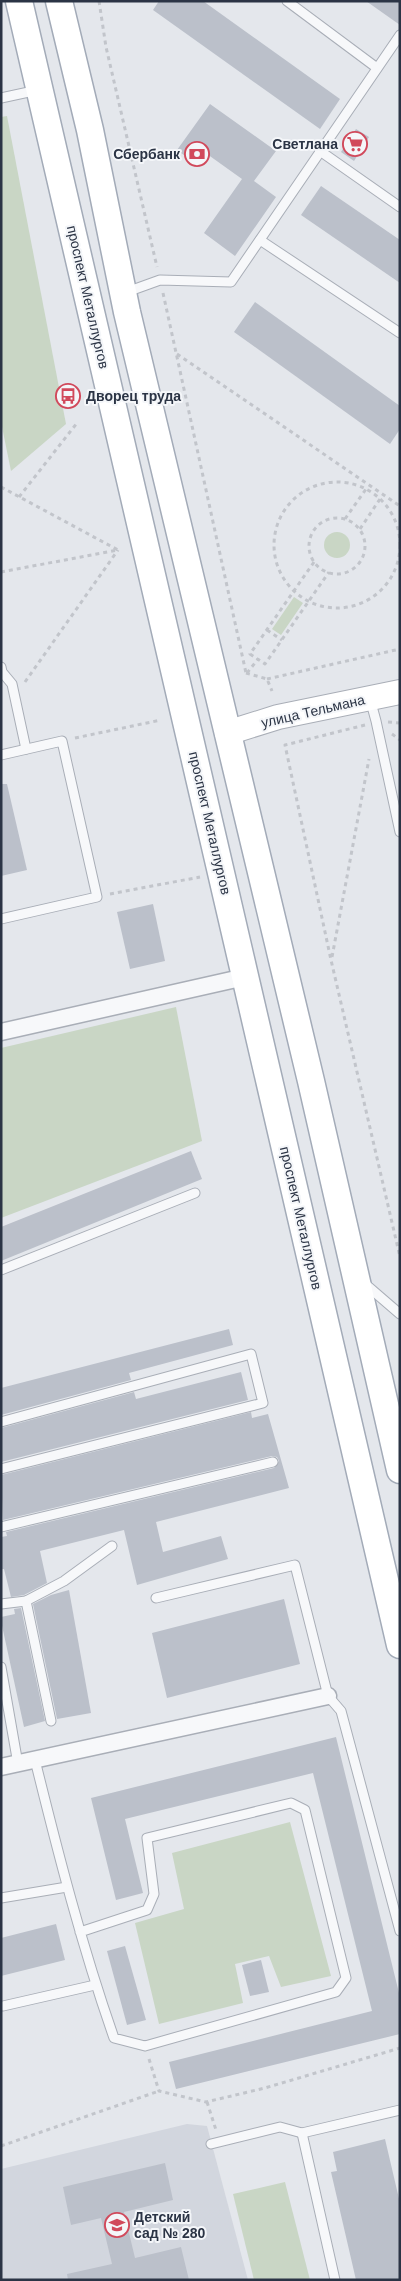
<svg xmlns="http://www.w3.org/2000/svg" width="401" height="2281" viewBox="0 0 401 2281" font-family="Helvetica,sans-serif">
  <style>
    .built { fill: #d2d6de }
    .green { fill: #c9d6c5 }
    .building { fill: #bbc0ca }
    .lines { fill: none; stroke-linecap: round; stroke-linejoin: round }
    .service-casing { stroke: #a9aeb7; stroke-width: 11 }
    .minor-casing { stroke: #a9aeb7; stroke-width: 19 }
    .secondary-casing { stroke: #a9aeb7; stroke-width: 26 }
    .primary-casing { stroke: #a3abb8; stroke-width: 29 }
    .path { stroke: #c2c5cb; stroke-width: 3; stroke-dasharray: 4 4; stroke-linecap: butt }
    .service { stroke: #f7f8fa; stroke-width: 9 }
    .minor { stroke: #f7f8fa; stroke-width: 16 }
    .secondary { stroke: #fff; stroke-width: 24 }
    .primary { stroke: #fff; stroke-width: 26 }
    .labels { text-anchor: middle; dominant-baseline: central; stroke-width: 4; stroke-linejoin: round; paint-order: stroke }
    .poi-label { font-size: 14px; font-weight: bold; fill: #2b3445; stroke: #f4f6f9; text-anchor: end }
    .street-label { font-size: 14px; fill: #2b3445; stroke: #f4f6f9 }
  </style>
  <rect width="100%" height="100%" fill="#e4e7ec"/>
  <path class="built" d="M187 2124 207 2126 248 2280H1V2169Z"/>
  <g class="green">
    <path d="M7 116 66 424 11 471 1 422V117Z"/>
    <circle cx="337" cy="545" r="13"/>
    <path d="M294 597 303 603 281 635 272 629Z"/>
    <path d="M176 1007 202 1141 1 1218V1048Z"/>
    <path d="M290 1822 331 1976 281 1987 269 1956 235 1964 243 2003 159 2024 135 1923 184 1909 172 1853Z"/>
    <path d="M285 2182 310 2280H254L233 2194Z"/>
  </g>
  <g class="building">
    <path d="M159 1H203L340 99 320 129 153 10Z"/>
    <path d="M366 1H400V25Z"/>
    <path d="M210 104 276 151 254 181 276 197 235 256 204 233 242 179 200 149 192 161 177 150Z"/>
    <path d="M356 129 369 137 354 161 341 152Z"/>
    <path d="M321 186 400 240V283L301 215Z"/>
    <path d="M255 302 400 406V429L390 444 234 332Z"/>
    <path d="M1 784H7L27 870 1 876Z"/>
    <path d="M153 904 165 961 130 969 117 912Z"/>
    <path d="M191 1151 202 1179 1 1261V1227Z"/>
    <path d="M229 1329 233 1345 129 1373 131 1380 1 1415V1388Z"/>
    <path d="M241 1372 248 1400 1 1462V1428L134 1392 136 1399Z"/>
    <path d="M251 1412 252 1418 268 1414 289 1488 156 1522 163 1552 221 1536 228 1559 137 1585 124 1530 40 1551 47 1583 24 1595 11 1597 4 1569H1V1537L7 1536 6 1532 274 1468 279 1461 277 1457 272 1456 3 1520 1 1475Z"/>
    <path d="M69 1590 91 1713 57 1719 33 1604 51 1595Z"/>
    <path d="M284 1599 300 1664 167 1698 152 1633Z"/>
    <path d="M21 1608 45 1721 24 1727 1 1621V1617L15 1614 14 1609Z"/>
    <path d="M336 1737 400 1997V2034L176 2089 169 2062 372 2011 313 1773 125 1819 143 1893 116 1900 91 1798Z"/>
    <path d="M56 1924 65 1960 1 1976V1938Z"/>
    <path d="M125 1946 146 2020 127 2025 107 1951Z"/>
    <path d="M261 1960 269 1992 250 1996 242 1965Z"/>
    <path d="M385 2139 400 2203V2280H356L331 2172 337 2171 333 2152Z"/>
    <path d="M165 2163 173 2200 124 2212 135 2258 181 2247 189 2280H68L67 2274 112 2264 101 2218 71 2225 63 2187Z"/>
  </g>
  <g class="lines">
    <defs>
      <g id="service">
        <path d="M287 1 377 68"/>
        <path d="M1 98 38 90"/>
        <path d="M320 151 400 207"/>
        <path d="M260 240 400 333"/>
        <path d="M124 293 160 280 231 282 400 35"/>
        <path d="M1 667 2 672 12 684 26 749"/>
        <path d="M370 699 376 721 400 832"/>
        <path d="M1 755 62 741 97 897 1 919"/>
        <path d="M1 1270 195 1193"/>
        <path d="M364 1283 400 1314"/>
        <path d="M1 1422 251 1354 263 1403 1 1469"/>
        <path d="M1 1527 273 1462"/>
        <path d="M156 1598 295 1565 328 1696 341 1711 400 1931"/>
        <path d="M26 1601 51 1721"/>
        <path d="M1 1604 26 1601 64 1581 112 1546"/>
        <path d="M1 1667 18 1764"/>
        <path d="M35 1760C58 1853 82 1947 114 2038L145 2046 336 1992 346 1978 305 1810 291 1803 147 1838 154 1894 147 1910 80 1932"/>
        <path d="M1 1898 67 1887"/>
        <path d="M3 2006 95 1985"/>
        <path d="M302 2133 335 2280"/>
        <path d="M211 2144 280 2127 302 2133 400 2110"/>
      </g>
      <g id="minor">
        <path d="M1 1032 245 977"/>
        <path d="M1 1767 328 1696"/>
      </g>
      <path id="secondary" d="M227 733 278 717 400 692"/>
      <g id="primary">
        <path d="M19 1 400 1645"/>
        <path d="M59 1 90 130 127 312 311 1081 400 1470"/>
      </g>
    </defs>
    <use href="#service" class="service-casing"/>
    <use href="#minor" class="minor-casing"/>
    <use href="#secondary" class="secondary-casing"/>
    <use href="#primary" class="primary-casing"/>
    <g class="path">
      <path d="M99 1 106 47 157 267"/>
      <path d="M163 293 246 673"/>
      <path d="M177 354 400 506"/>
      <circle cx="337" cy="545" r="63"/>
      <path d="M1 487 118 550"/>
      <path d="M19 497 77 423"/>
      <circle cx="337" cy="546" r="28"/>
      <path d="M345 519 366 489"/>
      <path d="M360 529 380 499"/>
      <path d="M314 562 250 654 265 664 329 572"/>
      <path d="M1 572 118 550"/>
      <path d="M267 630 282 640"/>
      <path d="M246 673 267 679 272 691"/>
      <path d="M247 673 258 659"/>
      <path d="M267 679 400 649"/>
      <path d="M25 682 118 550"/>
      <path d="M388 722 400 723"/>
      <path d="M365 725 285 745 331 960 400 1257"/>
      <path d="M392 734 400 740"/>
      <path d="M75 738 161 720"/>
      <path d="M110 894 200 877"/>
      <path d="M332 957 369 759"/>
      <path d="M149 2059 159 2091 206 2102 265 2088 400 2048"/>
      <path d="M207 2102 216 2130"/>
      <path d="M1 2146 159 2091"/>
    </g>
    <use href="#service" class="service"/>
    <use href="#minor" class="minor"/>
    <use href="#secondary" class="secondary"/>
    <use href="#primary" class="primary"/>
  </g>
  <defs>
    <symbol id="supermarket-ring" viewBox="-11 -11 22 22"><circle r="9.5" fill="#f4f6f9" stroke="#d1495b" stroke-width="1.5"/><path d="M-6-5.5h2.5l.6 2H6L4.5 2H-2.5L-4.4-4H-6ZM-1.5 3.2a1.3 1.3 0 1 0 .1 0ZM3 3.2a1.3 1.3 0 1 0 .1 0Z" fill="#d1495b"/></symbol>
    <symbol id="bank-ring" viewBox="-11 -11 22 22"><circle r="9.5" fill="#f4f6f9" stroke="#d1495b" stroke-width="1.5"/><path d="M-6-4H6V4H-6ZM0-2.3a2.3 2.3 0 1 0 0 4.6a2.3 2.3 0 1 0 0-4.6Z" fill="#d1495b"/></symbol>
    <symbol id="bus-ring" viewBox="-11 -11 22 22"><circle r="9.5" fill="#f4f6f9" stroke="#d1495b" stroke-width="1.5"/><path d="M-5-6H5V4H4V6H2V4H-2V6H-4V4H-5ZM-3.5-4V0h7V-4ZM-3.5 1.2v1.5H-2V1.2ZM2 1.2v1.5H3.5V1.2Z" fill="#d1495b"/></symbol>
    <symbol id="school-ring" viewBox="-11 -11 22 22"><circle r="9.5" fill="#f4f6f9" stroke="#d1495b" stroke-width="1.5"/><path d="M0-5L7-2L0 1L-7-2ZM-4 1L0 2.5L4 1V4Q0 6-4 4Z" fill="#d1495b"/></symbol>
  </defs>
  <g fill-rule="evenodd">
    <use href="#supermarket-ring" x="341" y="130" width="28" height="28"/>
    <use href="#bank-ring" x="183" y="140" width="28" height="28"/>
    <use href="#bus-ring" x="54" y="382" width="28" height="28"/>
    <use href="#school-ring" x="103" y="2211" width="28" height="28"/>
  </g>
  <g class="labels">
    <g class="poi-label">
      <text x="338" y="144">Светлана</text>
      <text x="180" y="154">Сбербанк</text>
      <text x="86" y="396" text-anchor="start">Дворец труда</text>
      <text x="134" y="2217" text-anchor="start">Детский<tspan x="134" dy="16">сад № 280</tspan></text>
    </g>
    <g class="street-label">
      <text transform="translate(88 297) rotate(77)">проспект Металлургов</text>
      <text transform="translate(313 711) rotate(-13)">улица Тельмана</text>
      <text transform="translate(210 823) rotate(77)">проспект Металлургов</text>
      <text transform="translate(301 1218) rotate(77)">проспект Металлургов</text>
    </g>
  </g>
  <rect width="401" height="2281" fill="none" stroke="#2b3445" stroke-width="5"/>
</svg>
